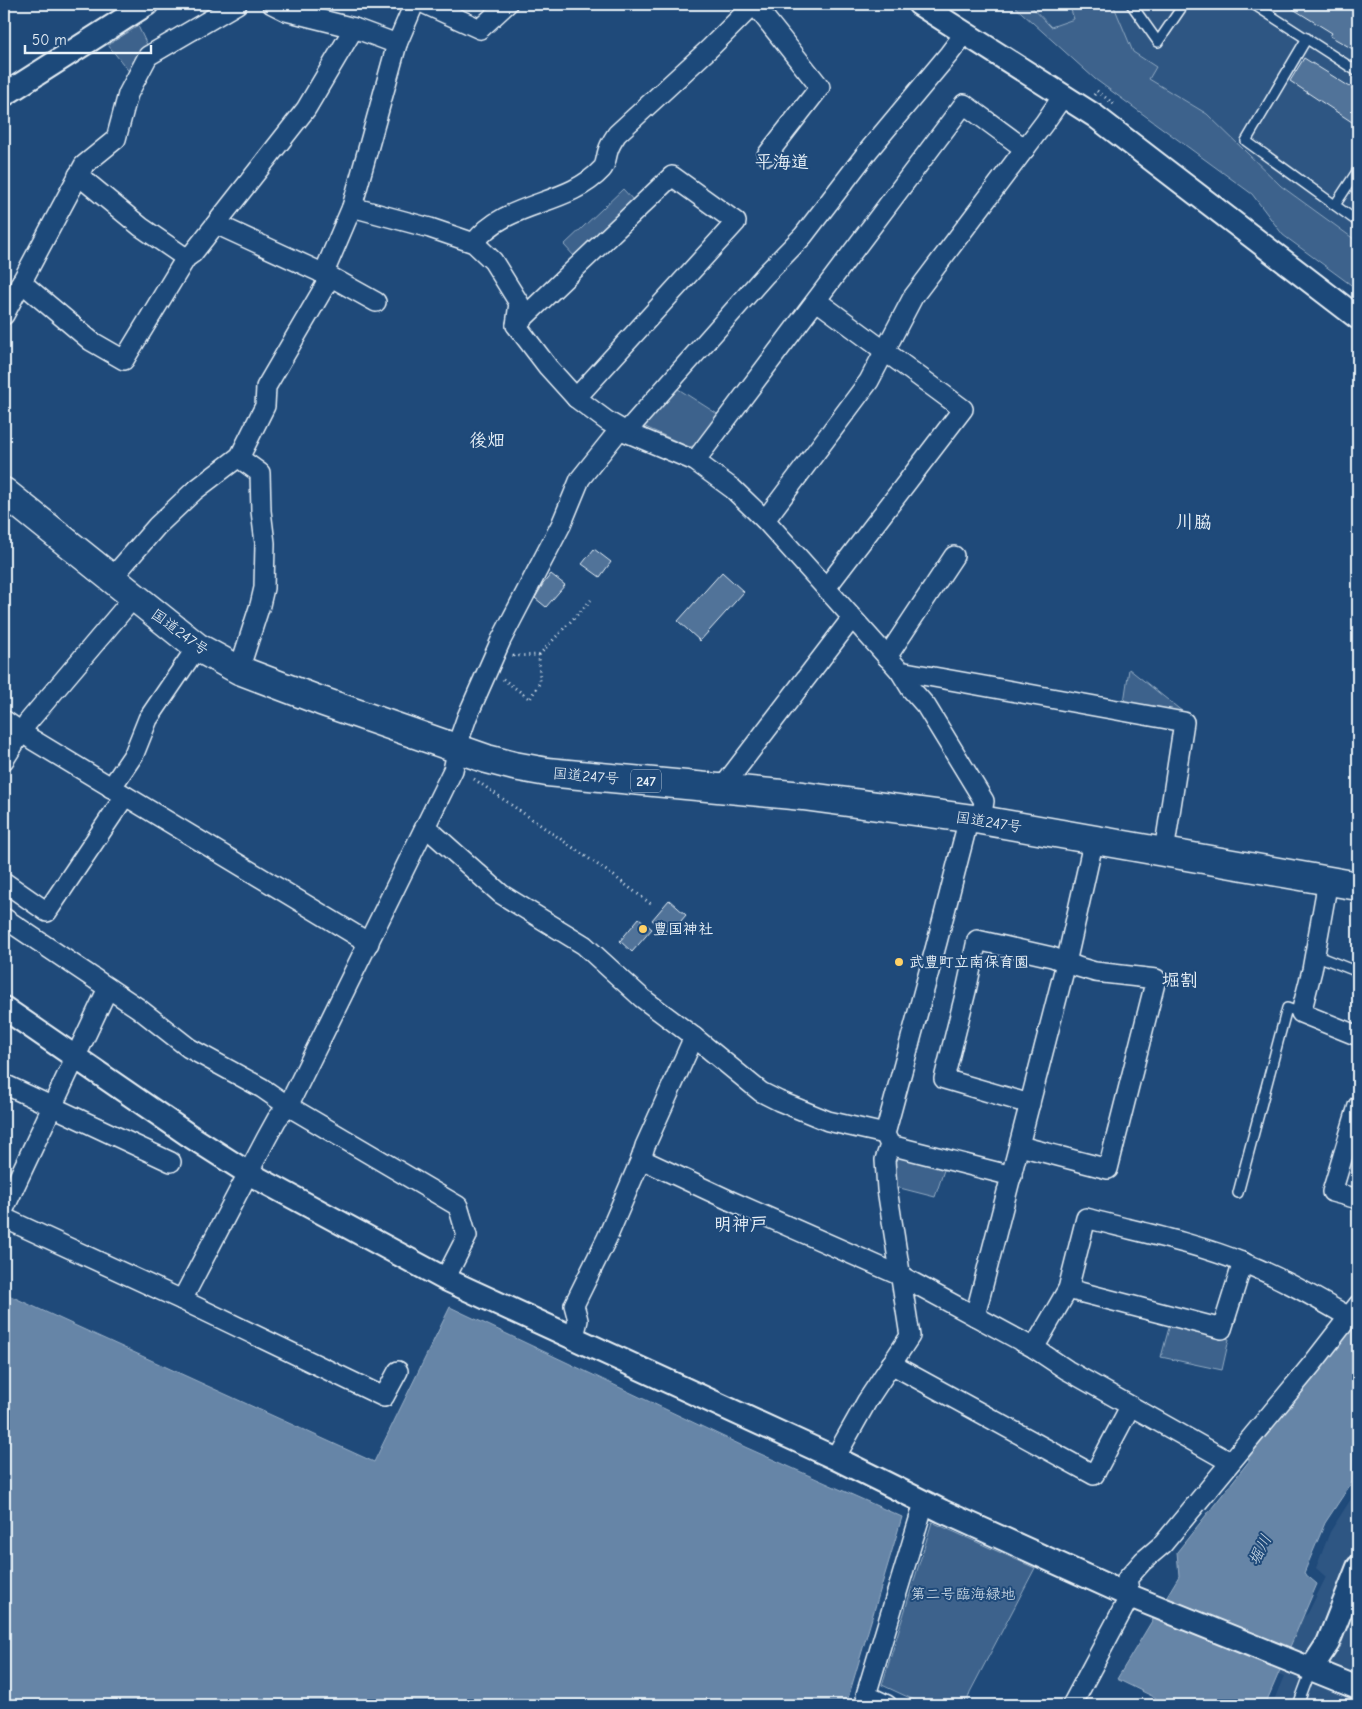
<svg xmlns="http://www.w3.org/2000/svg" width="1362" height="1709" viewBox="0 0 1362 1709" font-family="'Comic Neue','Klee One',sans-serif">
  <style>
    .built { fill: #2e5683 }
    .green { fill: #3c628c; stroke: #92aac2 }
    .water { fill: #6685a7; stroke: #9ab0c7 }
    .building { fill: #517399; stroke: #e8f1f8 }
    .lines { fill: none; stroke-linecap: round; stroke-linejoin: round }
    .service-casing { stroke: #e8f1f8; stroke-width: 12 }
    .minor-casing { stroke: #e8f1f8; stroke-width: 22 }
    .tertiary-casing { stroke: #e8f1f8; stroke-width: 26 }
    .trunk-casing { stroke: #e8f1f8; stroke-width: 31 }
    .path { stroke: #e8f1f8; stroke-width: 3; stroke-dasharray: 1 4; stroke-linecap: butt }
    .service { stroke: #1f4a7a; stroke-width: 9 }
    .minor { stroke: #1f4a7a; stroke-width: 19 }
    .tertiary { stroke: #1f4a7a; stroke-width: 22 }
    .trunk { stroke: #1f4a7a; stroke-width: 28 }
    .poi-dot { fill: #ffd166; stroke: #1f4a7a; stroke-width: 2 }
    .labels { text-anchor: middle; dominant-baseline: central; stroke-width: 4; stroke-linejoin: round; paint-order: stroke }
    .shield { fill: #1f4a7a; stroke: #acbfd2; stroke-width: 1 }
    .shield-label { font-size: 14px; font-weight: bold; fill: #e8f1f8 }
    .street-label { font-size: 15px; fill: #e8f1f8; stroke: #1f4a7a }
    .poi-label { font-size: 15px; font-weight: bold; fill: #e8f1f8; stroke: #1f4a7a; text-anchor: start }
    .park-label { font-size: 15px; fill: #d7e3ed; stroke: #1f4a7a }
    .water-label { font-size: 16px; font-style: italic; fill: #d4e1ec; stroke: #1f4a7a }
    .quarter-label { font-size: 18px; font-weight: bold; fill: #e8f1f8; stroke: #1f4a7a }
  </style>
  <rect width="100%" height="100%" fill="#1f4a7a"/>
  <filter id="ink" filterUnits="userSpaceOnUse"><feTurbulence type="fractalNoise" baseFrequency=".02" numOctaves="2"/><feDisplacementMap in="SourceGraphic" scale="10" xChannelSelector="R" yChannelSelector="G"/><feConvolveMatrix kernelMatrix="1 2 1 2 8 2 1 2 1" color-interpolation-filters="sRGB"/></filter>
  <g filter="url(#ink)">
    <g class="built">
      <path d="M1029 4H1069L1075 19 1051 27Z"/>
      <path d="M1113 4H1358V242L1281 186 1207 114 1148 79 1156 67 1133 52Z"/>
      <path d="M1358 1488V1705H1272L1284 1676 1271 1671 1289 1629 1308 1613 1326 1577 1316 1568 1330 1532Z"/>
    </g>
    <g class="green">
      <path d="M1012 4H1029L1051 27 1074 19 1069 4H1113L1133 52 1156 67 1149 79 1207 114 1281 186 1358 242V290L1283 235 1252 194 1095 79Z"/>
      <path d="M138 26 149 49 131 74 108 45Z"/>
      <path d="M623 189 634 201 575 257 564 245Z"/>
      <path d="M675 387 719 415 697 445 689 447 641 425Z"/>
      <path d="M1129 669 1183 712 1124 702Z"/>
      <path d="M898 1157 945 1167 935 1197 896 1187 894 1163Z"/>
      <path d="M1170 1324 1229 1339 1222 1370 1161 1357Z"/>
      <path d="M932 1522 1035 1568 970 1692 966 1705H925L882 1685Z"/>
    </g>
    <g class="water">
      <path d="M4 1293 374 1462 450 1307 745 1447 902 1517 846 1705H4Z"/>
      <path d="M1358 1318V1473L1325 1523 1304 1573 1317 1584 1265 1705H1153L1156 1698 1117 1679 1179 1576 1177 1552 1249 1461 1248 1453Z"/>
    </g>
    <g class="building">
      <path d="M1285 4H1358V52L1330 36 1332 33Z"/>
      <path d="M1304 58 1358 92V126L1290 81Z"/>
      <path d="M594 549 611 562 600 577 582 564Z"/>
      <path d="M722 572 744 592 700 641 678 621Z"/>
      <path d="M551 574 565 585 546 607 535 598 543 584Z"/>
      <path d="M669 900 686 915 675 928 672 925 667 932 652 920Z"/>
      <path d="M639 918 652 929 632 952 620 941Z"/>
    </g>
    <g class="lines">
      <defs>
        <g id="service">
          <path d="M1131 4 1158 42 1184 4"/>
          <path d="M1253 4 1358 72"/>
          <path d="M1307 38 1246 141 1358 222"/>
          <path d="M1335 205 1358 170"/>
          <path d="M1315 955 1358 972"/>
          <path d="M1238 1193 1287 1008 1301 1013"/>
          <path d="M1298 1705 1311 1670"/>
        </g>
        <g id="minor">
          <path d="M272 4 286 11 354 28 397 44"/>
          <path d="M425 4 480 29 507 4"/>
          <path d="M754 4 820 87 767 155"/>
          <path d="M78 175 141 227 186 258"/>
          <path d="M352 207 430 228 474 243 493 261 519 303 516 325 548 367 576 398 607 421 626 432 695 461 733 489 765 520 900 671 911 689 926 706 984 801 981 820"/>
          <path d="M216 224 333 278 376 302"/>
          <path d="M474 243C506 200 567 207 602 169 606 165 606 157 608 151 610 144 613 140 617 134L710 48 754 4"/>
          <path d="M323 275 352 207 397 44 414 4"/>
          <path d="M21 282 91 341 124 360 186 258 193 253 306 109 354 28"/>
          <path d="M817 301 963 409 826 588"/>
          <path d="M4 315 84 165 116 139 128 94 148 56 237 4"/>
          <path d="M516 325 672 176 736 222 576 398"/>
          <path d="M626 432 766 274 803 236 868 151 949 54 965 33"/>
          <path d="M695 461 964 104 1025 149"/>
          <path d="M765 520 869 381 913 297 1045 122 1063 96"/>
          <path d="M111 579 157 526 194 491 240 456 265 406 266 387 325 286 328 276"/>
          <path d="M887 657 954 556"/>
          <path d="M239 670 260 605 264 588 265 543 261 511 260 473 242 460 240 456"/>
          <path d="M900 671 1184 722 1164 852"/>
          <path d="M4 720 33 740 369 943"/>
          <path d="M4 760 28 722 134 597"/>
          <path d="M111 788 134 754 148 719 197 647"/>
          <path d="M722 788 852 618"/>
          <path d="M426 827 501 894 584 945 642 998 694 1037 761 1092 779 1101 828 1121 885 1134"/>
          <path d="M1328 881 1312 970 1301 1013 1358 1036"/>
          <path d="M4 882 47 912 125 796"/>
          <path d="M4 918 138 1008 189 1048 262 1088 288 1106 458 1206 467 1236 445 1279"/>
          <path d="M4 1084 171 1162"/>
          <path d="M1358 1106 1332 1192 1358 1199"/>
          <path d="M890 1145 1012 1176"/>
          <path d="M1020 1146 1108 1169 1156 979 1095 972 1078 967 1052 957 977 940 966 991 944 1079 1030 1104"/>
          <path d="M641 1159 731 1201 901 1276 1034 1348 1067 1370 1230 1462"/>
          <path d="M4 1209 108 988"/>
          <path d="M4 1218 182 1300 384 1397 398 1371"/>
          <path d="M1068 1289 1222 1329 1243 1262"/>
          <path d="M182 1300 266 1139 277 1119 288 1106 453 770 461 734 467 717 501 640 561 525 580 479 620 429"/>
          <path d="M975 1316 1066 963 1094 839"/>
          <path d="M574 1337 578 1320 574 1305 607 1238 641 1159 645 1146 694 1037"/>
          <path d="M1034 1348 1068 1289 1086 1218C1138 1232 1193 1242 1244 1263 1280 1277 1314 1297 1349 1317"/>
          <path d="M891 1364 1094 1475 1130 1407"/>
          <path d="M835 1458 867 1401 910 1336 887 1189 885 1160 890 1145 885 1134 937 942 969 818"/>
          <path d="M887 1705 866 1695 924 1503"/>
          <path d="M1072 1705 1130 1596 1127 1579 1143 1561 1163 1544 1313 1363 1358 1305"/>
        </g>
        <g id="tertiary">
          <path d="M919 4 1095 116 1358 318"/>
          <path d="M4 95 147 4"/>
          <path d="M4 1008 190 1136 248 1173 445 1279 835 1458 942 1511 1130 1596 1358 1688"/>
          <path d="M1311 1669 1328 1643 1358 1567"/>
        </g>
        <path id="trunk" d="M4 492 197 647 239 670 321 701 487 759 514 766 547 772 803 796 981 820 1358 886"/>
      </defs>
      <use href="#service" class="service-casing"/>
      <use href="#minor" class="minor-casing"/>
      <use href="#tertiary" class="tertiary-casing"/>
      <use href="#trunk" class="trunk-casing"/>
      <g class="path">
        <path d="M1094 95 1097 91 1114 104"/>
        <path d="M539 655 591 600"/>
        <path d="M503 679 530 699 540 682 539 655 514 656V657"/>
        <path d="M474 779 614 876 651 904"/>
      </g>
      <use href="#service" class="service"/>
      <use href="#minor" class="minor"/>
      <use href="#tertiary" class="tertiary"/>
      <use href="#trunk" class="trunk"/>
    </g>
  </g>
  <g class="poi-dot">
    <circle cx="643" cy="929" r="5"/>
    <circle cx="899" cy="962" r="5"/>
  </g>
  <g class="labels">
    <rect class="shield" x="631" y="769.5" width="30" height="23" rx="4"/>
    <g class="shield-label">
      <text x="646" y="781">247</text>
    </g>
    <g class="street-label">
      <text transform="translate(180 632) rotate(36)">国道247号</text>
      <text transform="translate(586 776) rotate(5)">国道247号</text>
      <text transform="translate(989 822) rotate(9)">国道247号</text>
    </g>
    <g class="poi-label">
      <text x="653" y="929">豊国神社</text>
      <text x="909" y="962">武豊町立南保育園</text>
    </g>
    <g class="park-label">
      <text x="963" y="1594">第二号臨海緑地</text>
    </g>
    <g class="water-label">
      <text transform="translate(1260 1550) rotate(-63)">堀川</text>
    </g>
    <g class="quarter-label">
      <text x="782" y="162">平海道</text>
      <text x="487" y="440">後畑</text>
      <text x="1194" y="522">川脇</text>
      <text x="1180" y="980">堀割</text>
      <text x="741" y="1224">明神戸</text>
    </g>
  </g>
  <rect width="1362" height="1709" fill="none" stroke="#1f4a7a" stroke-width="20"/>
  <rect x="10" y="10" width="1342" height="1689" fill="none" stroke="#e8f1f8" stroke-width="2" filter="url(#ink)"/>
  <path d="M25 45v8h126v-8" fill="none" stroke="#e8f1f8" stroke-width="2.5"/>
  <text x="32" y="45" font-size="15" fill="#e8f1f8" stroke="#1f4a7a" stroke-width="4" paint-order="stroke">50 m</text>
</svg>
